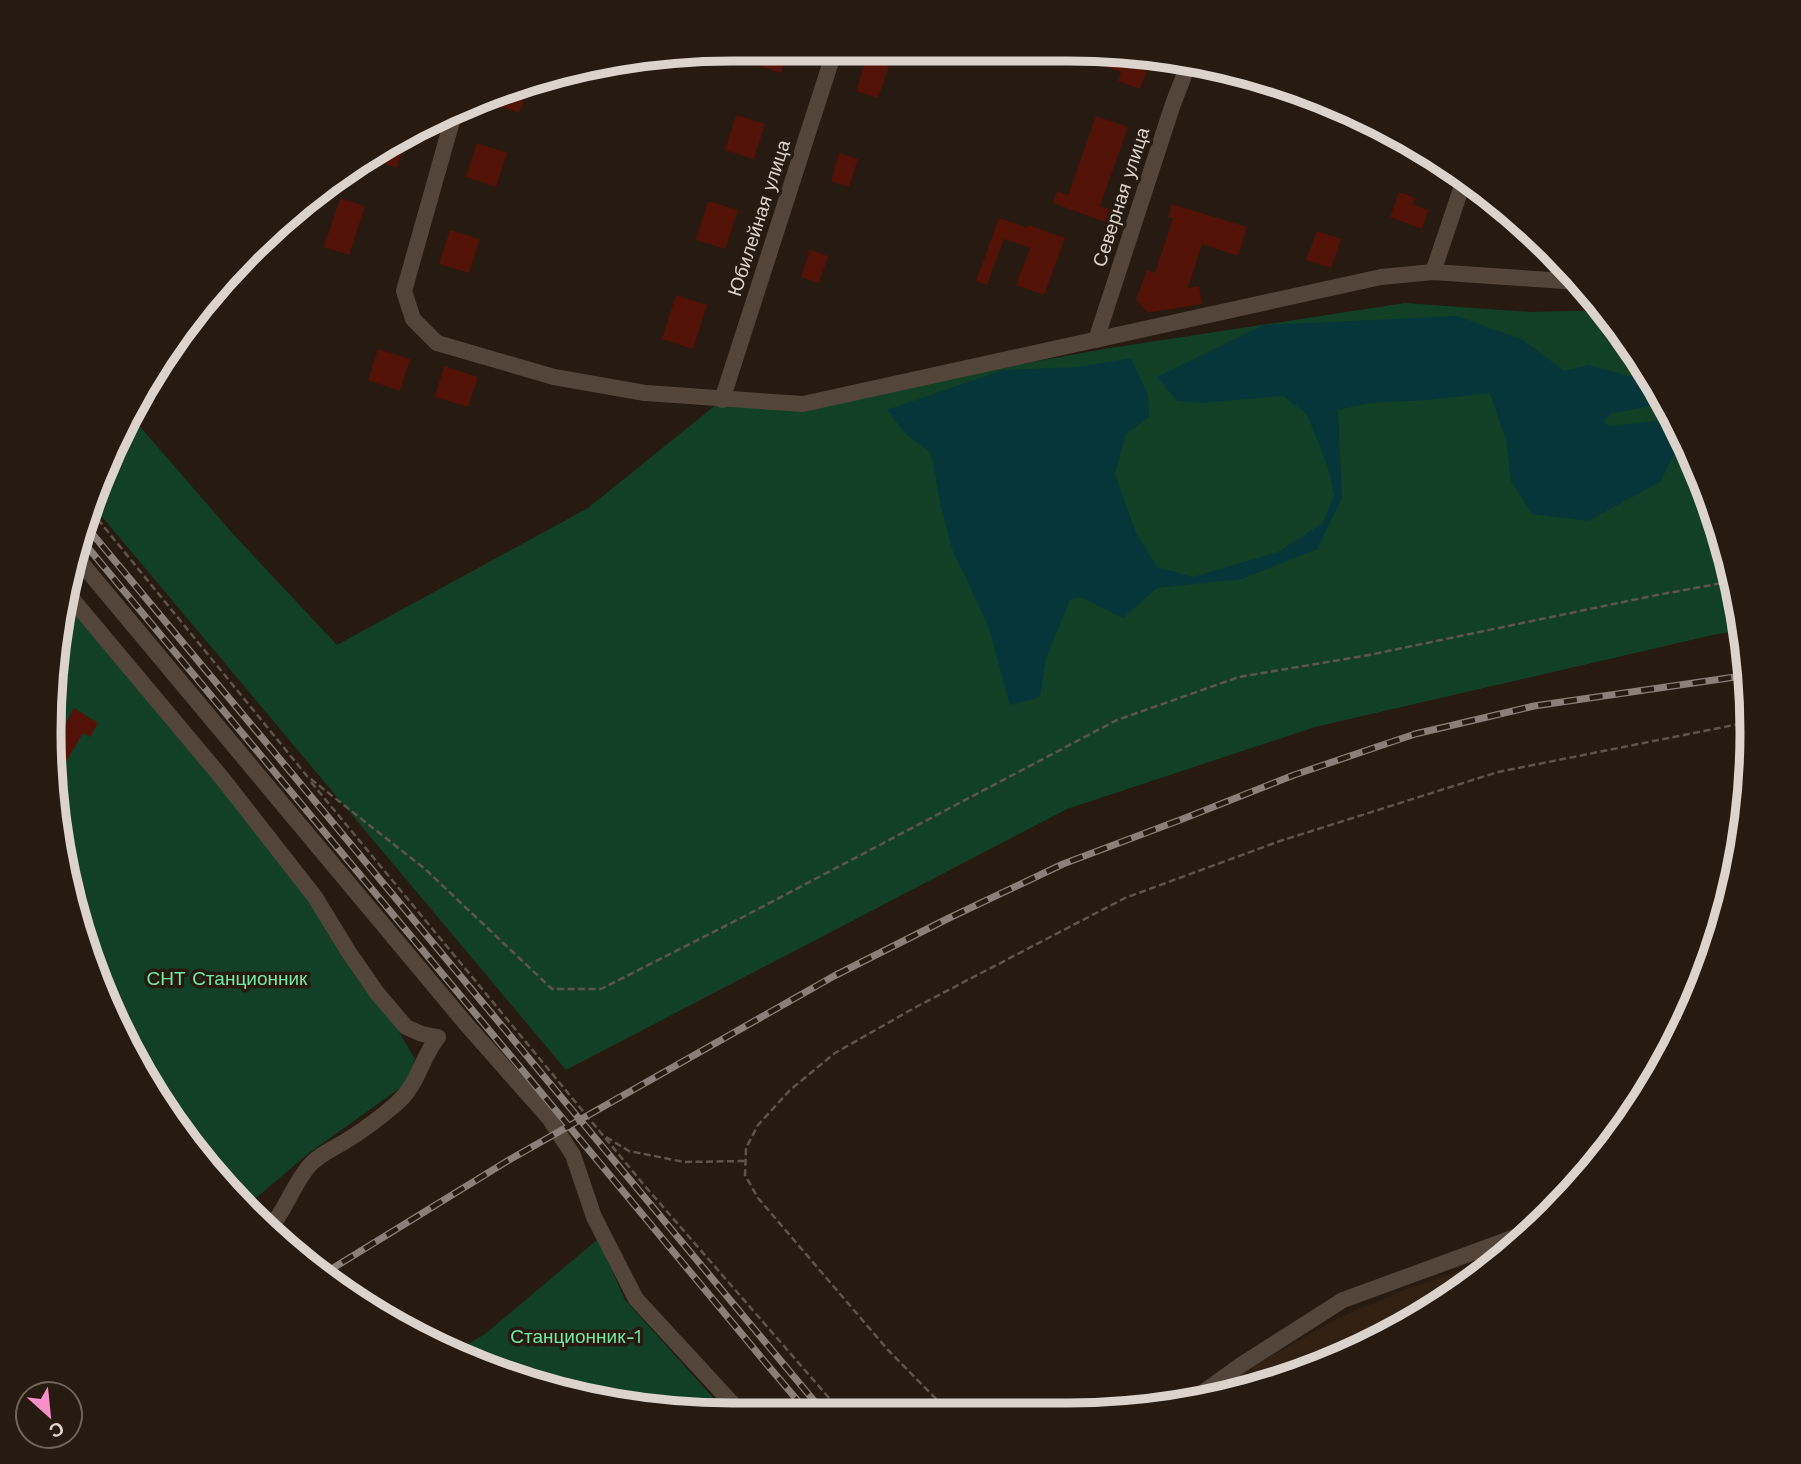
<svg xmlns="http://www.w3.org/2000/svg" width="1801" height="1464" viewBox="0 0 1801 1464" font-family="'Work Sans',sans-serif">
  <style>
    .built { fill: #322113 }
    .green { fill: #124026 }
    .water { fill: #06353a }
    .building { fill: #521207 }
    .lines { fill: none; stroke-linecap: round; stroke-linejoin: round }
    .path { stroke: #5f544c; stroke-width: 2.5; stroke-dasharray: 7 3.5; stroke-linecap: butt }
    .minor { stroke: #53453a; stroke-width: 16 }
    .rail-casing { stroke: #8a8079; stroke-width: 7 }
    .rail { stroke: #261a11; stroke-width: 4.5; stroke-dasharray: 13; stroke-linecap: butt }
    .labels { text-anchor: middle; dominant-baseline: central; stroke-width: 7; stroke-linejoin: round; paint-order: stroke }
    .street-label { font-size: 19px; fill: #dcd3cd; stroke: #261a11 }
    .park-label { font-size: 19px; fill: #72eaa2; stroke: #261a11 }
    .rim { fill: none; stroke: #dcd3cd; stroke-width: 9 }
  </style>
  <rect width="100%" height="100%" fill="#261a11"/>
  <path class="built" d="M1504 1256 1485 1274 1371 1344 1245 1392 1208 1398 1245 1371 1338 1318 1406 1289Z"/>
  <g class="green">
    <path d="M1405 303 1531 312 1605 310 1611 316 1681 430 1729 555 1741 631 1717 634 1315 727 1067 809 566 1070 93 506 130 415 233 534 337 645 588 508 722 400 803 404 1104 349Z"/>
    <path d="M68 585 245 795 325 906 415 1059 407 1083 309 1153 245 1207 218 1182 120 1034 72 908 49 732Z"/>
    <path d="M598 1239 625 1300 728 1414H688L556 1392 453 1353 485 1334Z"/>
  </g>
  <path class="water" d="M1457 316 1523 340 1564 371 1589 365 1632 377 1645 371 1665 403 1610 414 1604 421 1610 426 1655 421 1682 439 1660 482 1588 521 1532 514 1511 481 1506 440 1490 393 1429 400 1370 403 1338 410 1342 498 1317 549 1242 579 1157 588 1123 618 1080 597 1070 600 1046 658 1040 697 1010 705 988 625 952 549 941 507 931 453 905 433 887 410 1003 370 1077 367 1131 358 1148 395 1149 417 1126 434 1115 474 1136 533 1157 567 1193 577 1278 552 1323 523 1334 495 1328 468 1307 414 1283 396 1201 403 1177 401 1157 377 1263 325Z"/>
  <g class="building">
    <path d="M755 49H788L781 73 751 63Z"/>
    <path d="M1103 50H1108L1126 57 1127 56 1149 64 1140 89 1118 81 1121 72 1098 64Z"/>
    <path d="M866 59 889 66 878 98 856 91Z"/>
    <path d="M528 84 519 113 494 105 497 96Z"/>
    <path d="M736 115 765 124 754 159 725 150Z"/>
    <path d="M1096 116 1128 127 1100 206 1110 209 1105 222 1053 203 1057 191 1068 195Z"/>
    <path d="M408 133 397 168 367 158 391 140Z"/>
    <path d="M477 143 507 153 496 187 466 177Z"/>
    <path d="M839 153 858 159 849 187 831 181Z"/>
    <path d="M1399 192 1416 198 1413 205 1428 210 1422 229 1390 217Z"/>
    <path d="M340 198 365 206 349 255 324 247Z"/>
    <path d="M708 201 738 210 725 249 696 240Z"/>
    <path d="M1172 204 1247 227 1238 256 1202 244 1188 288 1199 286 1202 304 1148 313 1136 300 1147 270 1155 273 1173 218 1168 217Z"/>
    <path d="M999 218 1028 228 1029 225 1065 238 1044 295 1016 285 1030 248 1004 239 987 285 976 281Z"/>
    <path d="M450 230 480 239 469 273 439 264Z"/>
    <path d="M1317 231 1341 239 1331 268 1306 260Z"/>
    <path d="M810 250 828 256 819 283 801 277Z"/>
    <path d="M676 295 707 305 693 349 662 339Z"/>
    <path d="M378 349 410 359 400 391 368 380Z"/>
    <path d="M444 366 478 377 468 407 435 397Z"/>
    <path d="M74 708 98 723 90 737 83 733 55 780 51 750Z"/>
  </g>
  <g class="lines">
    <g class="path">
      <path d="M91 511 307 776 425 869 552 989H601L743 917 1117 720 1239 677 1369 655 1652 596 1733 581"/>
      <path d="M311 782 644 1185 843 1414"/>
      <path d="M606 1137 629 1151 684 1162 745 1161"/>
      <path d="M951 1414 888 1350 758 1198 745 1175 746 1148 758 1125 790 1090 835 1053 916 1007 1125 898 1280 841 1498 772 1749 722"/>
    </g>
    <g class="minor">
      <path d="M454 114 404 291 413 319 437 343 554 377 645 393 803 404 1381 277 1433 272 1579 282"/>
      <path d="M1433 272 1465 177"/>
      <path d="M1096 340 1173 104 1187 68"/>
      <path d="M722 400 835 49"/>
      <path d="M73 553 466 1024 549 1118 573 1155 594 1217 636 1299 742 1414"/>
      <path d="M67 593 222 778 315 897 348 951 377 993 406 1027 422 1034 438 1037C420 1060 419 1084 396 1104 381 1117 365 1129 349 1139 335 1148 319 1154 309 1166 292 1186 286 1210 269 1229"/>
      <path d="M1191 1401 1241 1365 1343 1300 1529 1232"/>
    </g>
    <defs>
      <g id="rail">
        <path d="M85 525 825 1414"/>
        <path d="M80 538 770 1368 809 1414"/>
        <path d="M320 1276 509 1160 834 976 949 918 1063 864 1180 820 1294 775 1415 734 1534 706 1749 675"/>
      </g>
    </defs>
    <use href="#rail" class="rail-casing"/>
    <use href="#rail" class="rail"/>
  </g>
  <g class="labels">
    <g class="street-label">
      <text transform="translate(1121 197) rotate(-72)">Северная улица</text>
      <text transform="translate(759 218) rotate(-72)">Юбилейная улица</text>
    </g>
    <g class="park-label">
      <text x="227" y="978">СНТ Станционник</text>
      <text x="576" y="1336">Станционник-1</text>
    </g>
  </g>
  <path d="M0 0H1801V1464H0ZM732 61H1069A671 671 0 0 1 1740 732V732A671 671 0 0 1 1069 1403H732A671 671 0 0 1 61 732V732A671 671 0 0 1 732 61Z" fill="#261a11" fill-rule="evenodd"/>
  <path class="rim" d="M732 61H1069A671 671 0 0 1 1740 732V732A671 671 0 0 1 1069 1403H732A671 671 0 0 1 61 732V732A671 671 0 0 1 732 61Z"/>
  <g transform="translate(49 1415) rotate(153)"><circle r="33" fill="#261a11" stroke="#6f645c" stroke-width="2"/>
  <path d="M0-5L12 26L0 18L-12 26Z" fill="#f98fc9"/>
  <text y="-10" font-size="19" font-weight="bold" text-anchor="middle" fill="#dcd3cd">С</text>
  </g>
</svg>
